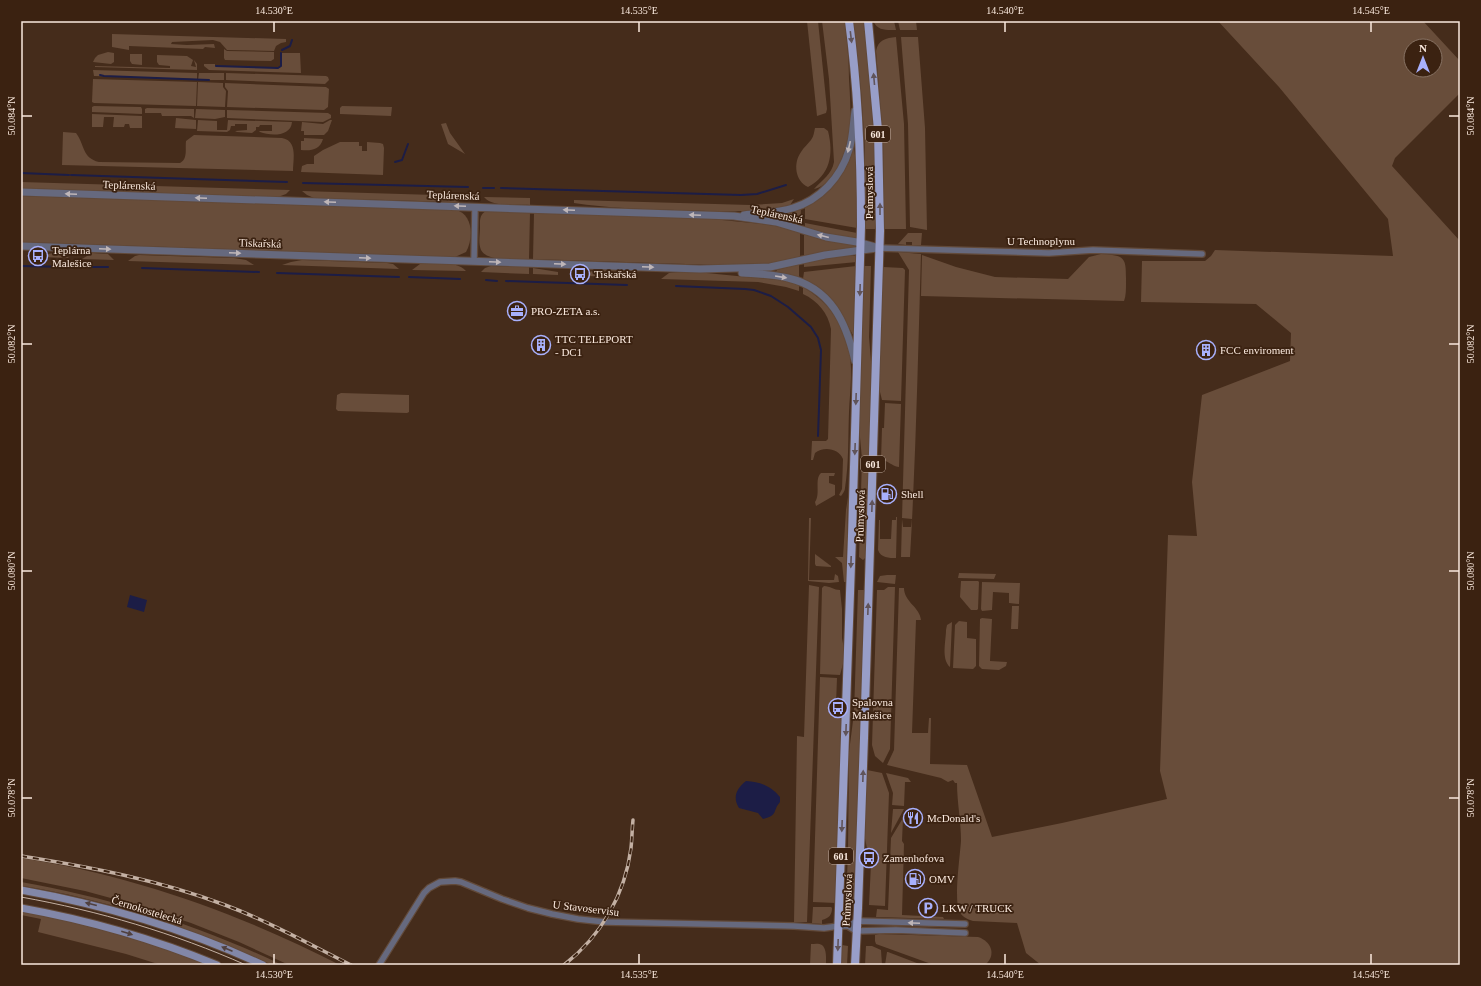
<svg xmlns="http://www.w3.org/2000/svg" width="1481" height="986" viewBox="0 0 1481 986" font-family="'Times New Roman',serif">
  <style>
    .green { fill: #684d3a; fill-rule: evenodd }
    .water { fill: #1c1d46 }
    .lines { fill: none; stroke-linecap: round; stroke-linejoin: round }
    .stream { stroke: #1c1d46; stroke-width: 2 }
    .minor-casing { stroke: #624a3a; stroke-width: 8 }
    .tertiary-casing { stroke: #624a3a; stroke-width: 9 }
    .secondary-casing { stroke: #624a3a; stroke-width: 9 }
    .primary-casing { stroke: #624a3a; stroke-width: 10 }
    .minor { stroke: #66697e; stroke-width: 5.5 }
    .tertiary { stroke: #66697e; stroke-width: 7 }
    .secondary { stroke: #8287a8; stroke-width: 7 }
    .primary { stroke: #989ec8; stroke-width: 8 }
    .tram { stroke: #c3b0a3; stroke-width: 1 }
    .rail-casing { stroke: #c3b0a3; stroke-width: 3.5 }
    .rail { stroke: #3b2211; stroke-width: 2; stroke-dasharray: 6; stroke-linecap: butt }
    .oneway { fill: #60545a }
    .oneway2 { fill: #bfb6b8 }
    .oneway3 { fill: #50403e }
    .ticks { fill: none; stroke: #fae9de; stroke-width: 1.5 }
    .labels { text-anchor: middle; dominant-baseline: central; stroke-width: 3.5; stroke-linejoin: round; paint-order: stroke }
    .shield { fill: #3b2211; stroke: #c1ada0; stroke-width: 1 }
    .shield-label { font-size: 10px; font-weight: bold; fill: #fae9de }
    .street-label { font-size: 11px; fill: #fae9de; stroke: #3b2211 }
    .poi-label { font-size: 11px; fill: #fae9de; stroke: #3b2211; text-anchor: start }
    .neatline { fill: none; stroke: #fae9de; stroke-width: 1.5 }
    .ticks-label { font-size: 10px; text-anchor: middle; fill: #fae9de }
  </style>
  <rect width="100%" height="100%" fill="#452c1b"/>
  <g class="green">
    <path d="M807 21H818L827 109 826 113 817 116Z"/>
    <path d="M822 21H845C847 41 849 60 849 79 851 112 854 150 831 177 826 183 822 187 814 189 822 180 832 174 834 162L829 79Z"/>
    <path d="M853 21H864C872 90 876 159 876 229H865V148L861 91Z"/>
    <path d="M873 21H894L896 30C886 30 878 31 873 21Z"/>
    <path d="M898 21H916L917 30H900Z"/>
    <path d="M1218 21H1423L1460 61V93L1395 158 1392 166 1460 241V965H1041L1026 953 1017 923 973 921C967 919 962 917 959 911 954 898 960 856 961 841 961 822 957 802 957 783H955L953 780 948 782 941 778 887 765 894 750 899 588H904C904 602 920 607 921 620H916L912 733H928L929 718H931L930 764 967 765 992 837 1062 823 1167 799 1160 771 1168 535 1197 536 1192 482 1202 395 1290 361 1291 333 1256 304 1141 302 1142 261H1205L1211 256 1215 250 1393 256 1388 219 1279 87ZM1411 46H1435V70H1411Z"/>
    <path d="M112 34 286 39V42L281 43 276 46 274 51 227 50 220 42 213 40 172 42 171 44 187 45 214 44 215 48 205 47 203 49 129 46V50L112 47Z"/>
    <path d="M896 37 904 124 906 229H884L883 140 876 51C878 40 886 38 896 37Z"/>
    <path d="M901 37H918L925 128 927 230 910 227 908 124Z"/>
    <path d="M224 49 227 51 274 52V59L271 61 225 60 224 58Z"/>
    <path d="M108 52 114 53V62L111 64 93 62 95 58 98 55Z"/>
    <path d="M281 53H300L301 73 209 70 204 66V64H215V66L279 68 281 66Z"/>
    <path d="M130 54H142V65L132 64 130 61Z"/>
    <path d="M157 55 187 56 193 60 191 66 196 67 194 60 197 64V70L95 67V66L170 68V66L159 65 157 62Z"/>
    <path d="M93 70 197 73V79L94 76Z"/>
    <path d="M199 73H224V80H198Z"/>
    <path d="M226 73 326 76 328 77 329 80 325 84 226 80Z"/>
    <path d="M93 79 197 82 196 106 94 103 92 102Z"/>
    <path d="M198 82 223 83V87L226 91 225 107 197 106Z"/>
    <path d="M225 83 326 87 329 89 328 107 324 110 227 107 228 91 225 87Z"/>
    <path d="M94 106 141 107 142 109V114L92 112V107Z"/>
    <path d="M342 106 392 107 391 116 340 114V108Z"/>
    <path d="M147 108 194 109V118L191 116H162L161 113H145V109Z"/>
    <path d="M196 109 225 110V117L215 119 195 118Z"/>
    <path d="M227 110 328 113 331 115V118L323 122 227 118Z"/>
    <path d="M92 114 142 116V128H130L129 124H125L124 127H113L114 117H104L103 127H92Z"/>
    <path d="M176 118 196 120V129L175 128Z"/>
    <path d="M198 120 217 121V130H227L228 120 292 122C291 137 270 136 260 132L259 131H272V125H260L259 127H256V130L252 133 237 132 235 131 247 130V124H235V126H231L230 130 227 132 197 131Z"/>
    <path d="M330 120H332L328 131 324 135H304V131H301L302 122 323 124Z"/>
    <path d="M446 123 450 133 465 154 448 144 441 124Z"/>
    <path d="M815 128H824L828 131C834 155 830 175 808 187 795 181 793 163 801 152 804 147 808 144 811 140 814 136 814 132 815 128Z"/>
    <path d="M63 132 76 133C85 145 82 158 99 162L180 163C188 159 185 149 186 141L194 135 282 138C298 141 293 159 293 171L62 165Z"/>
    <path d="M304 138 323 139C320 150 311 151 301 150V141H304Z"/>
    <path d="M340 142H359V146H362V151H367V142L380 143 383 144 384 148 383 175 301 172 302 166 307 164H314V156L323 150Z"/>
    <path d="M854 149 857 168V228L805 219V206C829 191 844 179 852 150Z"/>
    <path d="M21 182 290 190 286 194 278 197 21 188Z"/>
    <path d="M302 191 468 196 464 200 455 202 314 198 307 195Z"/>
    <path d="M21 196 455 210C473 213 474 238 466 252L455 257 21 242Z"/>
    <path d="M484 197 530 198V205C516 204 493 208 484 197Z"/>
    <path d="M794 199 790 205C754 214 712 211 675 210 641 209 607 208 574 203V200L750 205 782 203Z"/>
    <path d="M801 208 800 226 773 218 774 215Z"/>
    <path d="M486 211 530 213 529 259C516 259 487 262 481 250 478 243 480 235 480 228 480 221 479 215 486 211Z"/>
    <path d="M534 213 712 219 762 224 782 227 800 232V257L772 263 716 265 533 259Z"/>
    <path d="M805 223 857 233V236L856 238C838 236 822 233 805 227Z"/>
    <path d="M908 233H922L921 245H912V242H906V245L898 244Z"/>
    <path d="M804 234 823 240 855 245 857 247 855 249 828 251 804 256Z"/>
    <path d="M60 252 69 258 41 257 42 255Z"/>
    <path d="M898 252 921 254C918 355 916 456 910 557H901L902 519 903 527H911L912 519 902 518 909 270Z"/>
    <path d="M92 253 108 254 114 260 82 259Z"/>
    <path d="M1101 254C1127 255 1126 259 1126 283 1126 289 1126 296 1124 301L921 296 922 255 956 267 995 277 1068 279 1089 257Z"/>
    <path d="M139 255 234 258 246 260 254 265 128 261 135 256Z"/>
    <path d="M846 256H856L857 262 804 267V263L830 257Z"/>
    <path d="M302 260 387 263 393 264 399 269 282 265 291 262Z"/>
    <path d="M420 264C434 264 456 260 466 271L412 270Z"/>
    <path d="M799 264V277L776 272 777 270Z"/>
    <path d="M491 266 529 267V274L481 272 485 268Z"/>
    <path d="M856 266 854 334 853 335C838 308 832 294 803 279L804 272Z"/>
    <path d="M864 266H871L869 337 872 373 866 557 863 560 859 557 862 459 859 427Z"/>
    <path d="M883 267 903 268 905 270 901 401 882 400 879 388Z"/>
    <path d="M533 268 558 272V275L533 274Z"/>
    <path d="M599 270 624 271 633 277 583 276V273Z"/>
    <path d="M669 273C695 270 721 275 747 277 765 279 781 279 799 284V291L786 287 758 282 661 279Z"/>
    <path d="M803 287C826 301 839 317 847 342 854 364 850 390 849 412 848 437 849 463 845 488 845 491 843 493 841 496L839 495 842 489 843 459C839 448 823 446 815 453L813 460H811L812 441H826L828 439 831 329C828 313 818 301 803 294Z"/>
    <path d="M341 393 409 395V412L407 413 338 411 336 409 337 395Z"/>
    <path d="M885 403 901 404 899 467C891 466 888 460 881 460L882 428H884Z"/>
    <path d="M821 473H835L834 476H829V483L835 485V495L816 506 815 502C821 494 814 479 821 473Z"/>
    <path d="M848 497 846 582H844L842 563 835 557H843L846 510Z"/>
    <path d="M896 517H897L896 558C889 558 881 558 878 550L879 520H880V539H891L892 520H896Z"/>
    <path d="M809 518H811L809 580H834L835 574 838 576 839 582 829 583 808 581Z"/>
    <path d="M815 554 831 566V567L816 566 815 564Z"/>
    <path d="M959 573 996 574 994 579 958 578Z"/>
    <path d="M887 575H896L895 584 877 582 880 576Z"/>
    <path d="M961 581H978L979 582 978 609 977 610H971L960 597Z"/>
    <path d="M982 582 1020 583 1019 604 1009 603V593L993 592 992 610 982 611 981 609Z"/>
    <path d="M809 585 819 587 807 922H794L797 736 804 737Z"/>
    <path d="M824 586C830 586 834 590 840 590L842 609V638L844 649V660L840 675 820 674 822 588Z"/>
    <path d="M888 587H895L890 749 883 763 875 756 872 745 877 590H884Z"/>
    <path d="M858 590H865L854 904H846L848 851 849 752 854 713Z"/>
    <path d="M1012 606H1019L1018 629H1011Z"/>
    <path d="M982 618 992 619 990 661 1007 662 1006 666 999 670 982 669 979 666 980 619Z"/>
    <path d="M959 621 967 622V638L976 639V666L973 669 953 668 955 625Z"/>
    <path d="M952 622 950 667C941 659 946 641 946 630L947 625Z"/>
    <path d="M820 677 837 678 836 704H834V711H836V713H839L842 724 836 903 813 902Z"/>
    <path d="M867 770 882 773 889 793 885 906 869 905 871 864H873V855L868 854 865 838Z"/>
    <path d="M886 773 908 778 911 782H905L904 806 892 805 893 793Z"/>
    <path d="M893 809H904L891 833Z"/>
    <path d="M903 818 902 841 904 844 902 915 943 917 944 919 876 917 877 909 888 910 891 838Z"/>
    <path d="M21 858C132 875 241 914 340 965H289L239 942 191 923 140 906 85 891 21 878Z"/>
    <path d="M21 882C111 898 199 925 282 965H272C193 928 109 900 23 886L21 885Z"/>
    <path d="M813 907H831L832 908C832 915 829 918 822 920V924L812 923Z"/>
    <path d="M21 912C85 923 147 941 207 965H161L126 954 38 932 41 919 21 915Z"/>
    <path d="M879 934 978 937C991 941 997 955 985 965H934L876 944 875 941V935Z"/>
    <path d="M811 944C814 944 819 943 822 945 827 949 826 959 826 965H810Z"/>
    <path d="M842 945 848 946 847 965H841Z"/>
    <path d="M866 946H872L881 950 882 965H865Z"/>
    <path d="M887 952H888L922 965H885Z"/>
  </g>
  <g class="water">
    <path d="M130 595 147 600 144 612 127 607Z"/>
    <path d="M746 781C761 782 771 786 780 797V802C772 811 779 815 763 819L758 813 739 808C732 797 737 788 746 781Z"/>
  </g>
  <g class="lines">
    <g class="stream">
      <path d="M282 50 290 46 292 40"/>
      <path d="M216 66 278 68 281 66V53"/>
      <path d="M100 75 104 76 209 80"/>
      <path d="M395 162 402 160 408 144"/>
      <path d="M21 173 69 175"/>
      <path d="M71 175 287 182"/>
      <path d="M303 183 468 187"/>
      <path d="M483 188H494"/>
      <path d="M501 188 741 195 757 194 786 185"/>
      <path d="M21 266 70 267"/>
      <path d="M82 267H108"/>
      <path d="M142 268 259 272"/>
      <path d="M277 273 399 277"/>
      <path d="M409 277 460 279"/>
      <path d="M486 280 497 281"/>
      <path d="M506 281 627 285"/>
      <path d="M676 286 745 289 754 290 771 296 788 307 811 327 818 338 821 350 818 436"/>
    </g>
    <defs>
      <g id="minor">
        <path d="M879 248 1049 253 1093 250 1202 254"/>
        <path d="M474 261 475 207"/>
        <path d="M848 926 857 921 965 924"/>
        <path d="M379 965 424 893 429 888 440 882 455 881 461 882 502 899 528 908 552 914 578 919 605 922 794 926 824 928 839 926H848L856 931 896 930 965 933"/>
      </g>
      <g id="tertiary">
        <path d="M21 192 734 216 776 222 826 237 857 242 879 248"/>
        <path d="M744 215C760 213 777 213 793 208 820 200 841 177 849 150 853 138 853 124 855 111"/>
        <path d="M21 246 700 269 770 267 825 255 877 248"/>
        <path d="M742 273C758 274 773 274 788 278 831 288 846 322 855 361"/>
      </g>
      <g id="secondary">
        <path d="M21 890C105 905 186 929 263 965"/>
        <path d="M21 908C88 920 154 939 217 965"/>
      </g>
      <g id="primary">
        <path d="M837 965 852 536 861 226C861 157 858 89 849 21"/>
        <path d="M855 965 858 908 864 738 880 231 878 130 868 21"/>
      </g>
    </defs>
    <use href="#minor" class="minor-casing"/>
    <use href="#tertiary" class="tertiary-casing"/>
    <use href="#secondary" class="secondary-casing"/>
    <use href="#primary" class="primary-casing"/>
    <use href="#minor" class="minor"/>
    <use href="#tertiary" class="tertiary"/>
    <use href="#secondary" class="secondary"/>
    <use href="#primary" class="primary"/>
    <path class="tram" d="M21 897C99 911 174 933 246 965"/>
    <defs>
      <g id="rail">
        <path d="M21 856C90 867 159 880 225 905 268 921 309 944 351 965"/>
        <path d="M564 965C601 936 625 895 631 848 632 839 632 830 633 820"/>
      </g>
    </defs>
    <use href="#rail" class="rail-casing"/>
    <use href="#rail" class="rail"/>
  </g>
  <defs><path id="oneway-solid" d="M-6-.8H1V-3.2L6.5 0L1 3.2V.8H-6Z"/></defs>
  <g class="oneway">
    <use href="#oneway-solid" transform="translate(851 37) rotate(83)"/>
    <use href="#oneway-solid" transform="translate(874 79) rotate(-95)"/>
    <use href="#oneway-solid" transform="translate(880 209) rotate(-90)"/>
    <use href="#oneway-solid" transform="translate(860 290) rotate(92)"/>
    <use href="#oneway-solid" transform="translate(856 399) rotate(92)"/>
    <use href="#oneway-solid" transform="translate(855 449) rotate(92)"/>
    <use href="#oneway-solid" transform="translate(872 506) rotate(-88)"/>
    <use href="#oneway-solid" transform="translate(851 562) rotate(92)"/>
    <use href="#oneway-solid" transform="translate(868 609) rotate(-88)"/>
    <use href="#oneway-solid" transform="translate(846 730) rotate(92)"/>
    <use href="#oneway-solid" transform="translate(863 776) rotate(-88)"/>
    <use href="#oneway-solid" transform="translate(842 826) rotate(92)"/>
    <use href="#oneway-solid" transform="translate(838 945) rotate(92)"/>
  </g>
  <g class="oneway2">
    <use href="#oneway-solid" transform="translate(849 147) rotate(103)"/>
    <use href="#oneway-solid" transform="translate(71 194) rotate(-178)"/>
    <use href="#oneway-solid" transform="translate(201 198) rotate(-178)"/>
    <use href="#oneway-solid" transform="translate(330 202) rotate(-178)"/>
    <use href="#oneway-solid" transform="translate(460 206) rotate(-178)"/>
    <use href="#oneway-solid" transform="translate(569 210) rotate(-178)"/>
    <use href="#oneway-solid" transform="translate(695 215) rotate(-178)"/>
    <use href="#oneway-solid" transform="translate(823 236) rotate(-166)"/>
    <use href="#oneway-solid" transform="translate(105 249) rotate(2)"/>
    <use href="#oneway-solid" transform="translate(235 253) rotate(2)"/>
    <use href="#oneway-solid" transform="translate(365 258) rotate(2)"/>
    <use href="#oneway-solid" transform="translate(495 262) rotate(2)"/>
    <use href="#oneway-solid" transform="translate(560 264) rotate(2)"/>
    <use href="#oneway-solid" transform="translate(648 267) rotate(2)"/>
    <use href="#oneway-solid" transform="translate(781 277) rotate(9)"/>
    <use href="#oneway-solid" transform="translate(914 923) rotate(-178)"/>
  </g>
  <g class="oneway3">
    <use href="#oneway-solid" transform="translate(91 904) rotate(-166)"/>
    <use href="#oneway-solid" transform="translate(127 933) rotate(17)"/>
    <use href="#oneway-solid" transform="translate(227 949) rotate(-157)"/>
  </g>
  <path class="ticks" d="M274 22V32M639 22V32M1005 22V32M1371 22V32M22 116H32M1449 116H1459M22 344H32M1449 344H1459M22 571H32M1449 571H1459M22 798H32M1449 798H1459M274 954V964M639 954V964M1005 954V964M1371 954V964"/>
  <defs>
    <symbol id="bus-ring" viewBox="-11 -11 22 22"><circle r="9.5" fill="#3b2211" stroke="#a8b0fc" stroke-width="1.5"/><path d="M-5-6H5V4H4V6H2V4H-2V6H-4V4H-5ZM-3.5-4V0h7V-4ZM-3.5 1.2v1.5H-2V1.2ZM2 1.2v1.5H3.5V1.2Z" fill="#a8b0fc"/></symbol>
    <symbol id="office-ring" viewBox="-11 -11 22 22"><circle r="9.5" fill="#3b2211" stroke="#a8b0fc" stroke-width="1.5"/><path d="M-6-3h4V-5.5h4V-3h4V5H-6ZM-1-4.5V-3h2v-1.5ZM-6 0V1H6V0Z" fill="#a8b0fc"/></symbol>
    <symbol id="building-ring" viewBox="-11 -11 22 22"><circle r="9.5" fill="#3b2211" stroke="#a8b0fc" stroke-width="1.5"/><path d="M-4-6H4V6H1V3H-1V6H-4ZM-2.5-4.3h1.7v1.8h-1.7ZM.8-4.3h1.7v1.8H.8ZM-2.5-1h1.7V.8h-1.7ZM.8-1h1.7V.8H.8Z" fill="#a8b0fc"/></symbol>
    <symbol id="fuel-ring" viewBox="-11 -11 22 22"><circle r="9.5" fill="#3b2211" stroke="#a8b0fc" stroke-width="1.5"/><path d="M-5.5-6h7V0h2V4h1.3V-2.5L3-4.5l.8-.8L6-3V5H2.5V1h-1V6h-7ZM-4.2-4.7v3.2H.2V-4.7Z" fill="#a8b0fc"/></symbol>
    <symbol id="restaurant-ring" viewBox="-11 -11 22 22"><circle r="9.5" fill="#3b2211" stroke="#a8b0fc" stroke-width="1.5"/><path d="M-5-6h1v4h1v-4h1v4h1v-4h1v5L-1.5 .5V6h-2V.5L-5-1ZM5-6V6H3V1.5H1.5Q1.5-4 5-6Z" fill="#a8b0fc"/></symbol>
    <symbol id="parking-ring" viewBox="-11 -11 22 22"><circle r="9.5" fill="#3b2211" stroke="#a8b0fc" stroke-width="1.5"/><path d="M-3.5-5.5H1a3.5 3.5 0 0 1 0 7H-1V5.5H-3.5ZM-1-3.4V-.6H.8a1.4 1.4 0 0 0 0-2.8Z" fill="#a8b0fc"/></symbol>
  </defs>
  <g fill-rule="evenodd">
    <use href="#bus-ring" x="27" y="245" width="22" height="22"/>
    <use href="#bus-ring" x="569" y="263" width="22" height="22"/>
    <use href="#office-ring" x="506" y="300" width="22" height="22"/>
    <use href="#building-ring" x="530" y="334" width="22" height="22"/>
    <use href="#building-ring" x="1195" y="339" width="22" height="22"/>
    <use href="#fuel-ring" x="876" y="483" width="22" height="22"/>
    <use href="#bus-ring" x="827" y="697" width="22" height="22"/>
    <use href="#restaurant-ring" x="902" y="807" width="22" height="22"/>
    <use href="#bus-ring" x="858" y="847" width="22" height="22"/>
    <use href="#fuel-ring" x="904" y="868" width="22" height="22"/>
    <use href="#parking-ring" x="917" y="897" width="22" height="22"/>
  </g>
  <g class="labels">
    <g class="shield">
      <rect x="866" y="126" width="24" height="16" rx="3"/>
      <rect x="861" y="456" width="24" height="16" rx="3"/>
      <rect x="829" y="848" width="24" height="16" rx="3"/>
    </g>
    <g class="shield-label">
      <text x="878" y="134">601</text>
      <text x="873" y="464">601</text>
      <text x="841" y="856">601</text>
    </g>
    <g class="street-label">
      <text transform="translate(129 185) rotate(2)">Teplárenská</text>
      <text transform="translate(869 193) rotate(-90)">Průmyslová</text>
      <text transform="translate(453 195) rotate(2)">Teplárenská</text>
      <text transform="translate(777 214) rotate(12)">Teplárenská</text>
      <text x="1041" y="241">U Technoplynu</text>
      <text transform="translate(260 243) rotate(2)">Tiskařská</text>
      <text transform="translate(860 516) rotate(-88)">Průmyslová</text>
      <text transform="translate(847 900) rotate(-87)">Průmyslová</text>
      <text transform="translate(586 908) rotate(7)">U Stavoservisu</text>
      <text transform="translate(147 910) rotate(17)">Černokostelecká</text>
    </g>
    <g class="poi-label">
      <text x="52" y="250">Teplárna<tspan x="52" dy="13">Malešice</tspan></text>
      <text x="594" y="274">Tiskařská</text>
      <text x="531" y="311">PRO-ZETA a.s.</text>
      <text x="555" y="339">TTC TELEPORT<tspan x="555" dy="13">- DC1</tspan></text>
      <text x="1220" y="350">FCC enviroment</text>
      <text x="901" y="494">Shell</text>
      <text x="852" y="702">Spalovna<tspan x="852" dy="13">Malešice</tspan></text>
      <text x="927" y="818">McDonald's</text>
      <text x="883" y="858">Zamenhofova</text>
      <text x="929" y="879">OMV</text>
      <text x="942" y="908">LKW / TRUCK</text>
    </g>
  </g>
  <rect width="1481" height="986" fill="none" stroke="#3b2211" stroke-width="44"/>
  <g transform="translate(1423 58)"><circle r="19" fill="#3b2211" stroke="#877263"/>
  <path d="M0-3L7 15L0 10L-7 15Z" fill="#a8b0fc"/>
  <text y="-6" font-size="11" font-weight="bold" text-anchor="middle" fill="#fae9de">N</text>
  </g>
  <rect x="22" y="22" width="1437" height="942" class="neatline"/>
  <g class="ticks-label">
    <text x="274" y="14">14.530°E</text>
    <text x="639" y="14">14.535°E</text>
    <text x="1005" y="14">14.540°E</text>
    <text x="1371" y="14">14.545°E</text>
    <text transform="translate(11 116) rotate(-90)" y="4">50.084°N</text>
    <text transform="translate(1470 116) rotate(-90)" y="4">50.084°N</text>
    <text transform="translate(11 344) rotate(-90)" y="4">50.082°N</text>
    <text transform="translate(1470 344) rotate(-90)" y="4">50.082°N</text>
    <text transform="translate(11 571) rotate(-90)" y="4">50.080°N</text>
    <text transform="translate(1470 571) rotate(-90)" y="4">50.080°N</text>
    <text transform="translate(11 798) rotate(-90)" y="4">50.078°N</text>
    <text transform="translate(1470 798) rotate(-90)" y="4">50.078°N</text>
    <text x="274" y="978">14.530°E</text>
    <text x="639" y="978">14.535°E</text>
    <text x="1005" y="978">14.540°E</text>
    <text x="1371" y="978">14.545°E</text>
  </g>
</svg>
